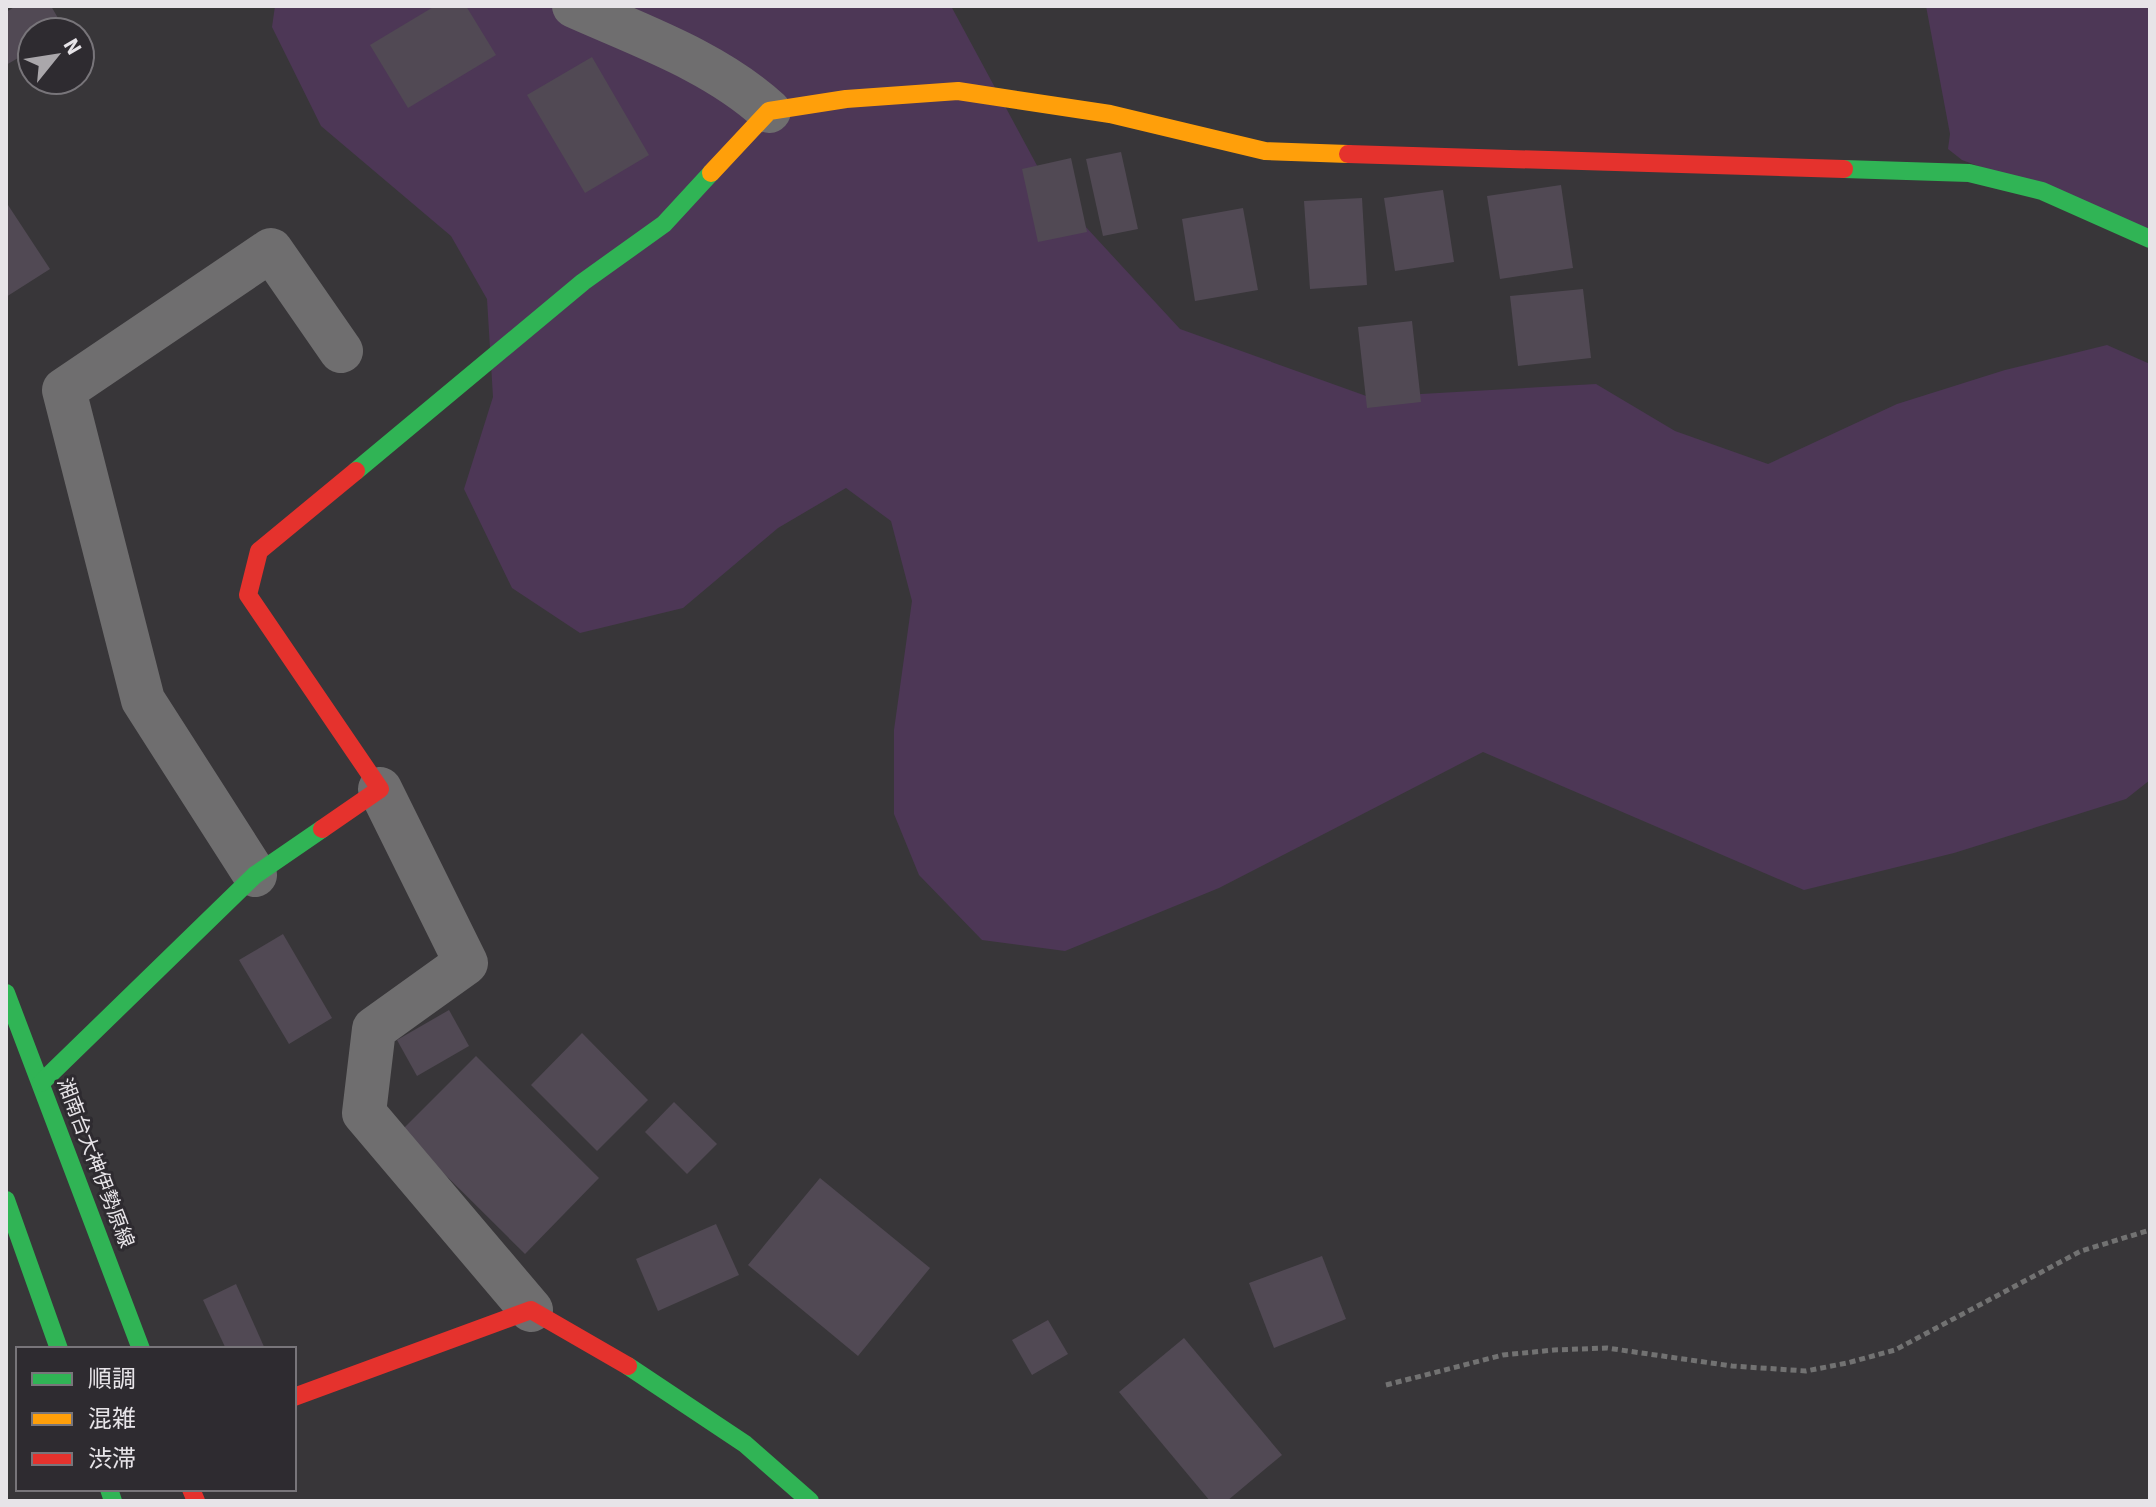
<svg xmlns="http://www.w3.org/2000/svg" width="2156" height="1507" viewBox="0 0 2156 1507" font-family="'Source Sans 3','Noto Sans JP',sans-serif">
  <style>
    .green { fill: #4d3756 }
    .building { fill: #514954 }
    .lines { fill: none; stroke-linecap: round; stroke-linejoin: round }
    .path { stroke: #727272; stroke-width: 5; stroke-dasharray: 6 4; stroke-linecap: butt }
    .street { stroke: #6f6e6f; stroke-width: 44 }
    .fast { stroke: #30b455; stroke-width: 18 }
    .slow { stroke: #ff9f0a; stroke-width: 18 }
    .jam { stroke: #e5322d; stroke-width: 18 }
    .labels { text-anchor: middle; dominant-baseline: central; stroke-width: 6; stroke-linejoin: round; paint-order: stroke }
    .street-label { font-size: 20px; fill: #e7e4e8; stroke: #2e2b30 }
  </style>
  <rect width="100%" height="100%" fill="#383639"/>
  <g class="green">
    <path d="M275 6H951L1048 186 1180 329 1369 397 1596 384 1675 431 1768 464 1897 404 2005 370 2107 345 2150 364V780L2126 799 1954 853 1804 890 1483 752 1219 888 1065 951 982 940 919 875 894 814V730L912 601 891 521 846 488 778 528 683 608 580 633 512 588 464 489 493 397 487 299 451 236 321 126 272 27Z"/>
    <path d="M1926 6H2150V230L1962 160 1948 149 1950 134Z"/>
  </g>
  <g class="building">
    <path d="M16 6H51L65 30 32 32V50L6 65V12Z"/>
    <path d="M435 6H466L496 55 408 108 370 45Z"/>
    <path d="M592 57 649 155 585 193 527 95Z"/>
    <path d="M1121 152 1138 229 1103 236 1086 159Z"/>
    <path d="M1071 158 1087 232 1038 242 1022 169Z"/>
    <path d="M1561 185 1573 268 1500 279 1487 196Z"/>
    <path d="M1443 190 1454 262 1395 271 1384 198Z"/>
    <path d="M1362 198 1367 285 1310 289 1304 201Z"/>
    <path d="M6 202 50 269 6 297Z"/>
    <path d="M1243 208 1258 290 1195 301 1182 219Z"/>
    <path d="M1583 289 1591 358 1518 366 1510 296Z"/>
    <path d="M1412 321 1421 402 1367 408 1358 327Z"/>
    <path d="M283 934 332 1018 289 1044 239 960Z"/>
    <path d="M449 1010 469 1046 417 1076 397 1040Z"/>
    <path d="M582 1033 648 1100 597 1151 531 1085Z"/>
    <path d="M476 1056 599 1178 525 1254 401 1131Z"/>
    <path d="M674 1102 717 1144 687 1174 645 1132Z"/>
    <path d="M820 1178 930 1268 858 1356 748 1265Z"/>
    <path d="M716 1224 739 1275 658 1311 636 1259Z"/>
    <path d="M1322 1256 1346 1319 1274 1348 1249 1283Z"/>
    <path d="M236 1284 265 1349H226L203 1300Z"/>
    <path d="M1048 1320 1068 1354 1032 1375 1012 1340Z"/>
    <path d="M1184 1338 1282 1455 1227 1501H1210L1119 1392Z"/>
  </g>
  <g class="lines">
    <path class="path" d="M1386 1385 1503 1355 1554 1350 1607 1348 1732 1366 1806 1371 1847 1363 1895 1350 2081 1251 2150 1230"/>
    <g class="street">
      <path d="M574 6C641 36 714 61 769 111"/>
      <path d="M380 789 466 963 374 1029 364 1113 531 1310"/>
      <path d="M255 875 143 700 64 390 271 250 341 351"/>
    </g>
    <g class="fast">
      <path d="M1844 169 1969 173 2042 191 2150 239"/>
      <path d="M356 471 583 282 664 224 711 173"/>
      <path d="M6 993 141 1349"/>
      <path d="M41 1083 255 875 322 829"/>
      <path d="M6 1200 59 1349"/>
      <path d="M628 1366 745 1444 810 1501"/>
      <path d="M109 1489 113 1501"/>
    </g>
    <path class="slow" d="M711 173 769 111 846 99 958 91 1110 114 1265 151 1348 154"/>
    <g class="jam">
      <path d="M1348 154 1844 169"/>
      <path d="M322 829 380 789 248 595 259 551 356 471"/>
      <path d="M294 1397 531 1310 628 1366"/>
      <path d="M191 1489 196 1501"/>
    </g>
  </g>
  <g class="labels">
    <g class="street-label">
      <text transform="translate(95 1163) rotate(69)">湘南台大神伊勢原線</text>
    </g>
  </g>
  <rect width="2156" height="1507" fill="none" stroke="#e7e4e8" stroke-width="16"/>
  <rect x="16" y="1347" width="280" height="144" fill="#2e2b30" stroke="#78757a" stroke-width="2"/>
  <rect x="32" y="1373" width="40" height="12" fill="#30b455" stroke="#78757a" stroke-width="2"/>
  <text x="88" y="1387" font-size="24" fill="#e7e4e8">順調</text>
  <rect x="32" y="1413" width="40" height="12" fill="#ff9f0a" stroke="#78757a" stroke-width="2"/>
  <text x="88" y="1427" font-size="24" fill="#e7e4e8">混雑</text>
  <rect x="32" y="1453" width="40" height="12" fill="#e5322d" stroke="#78757a" stroke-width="2"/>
  <text x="88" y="1467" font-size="24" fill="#e7e4e8">渋滞</text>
  <g transform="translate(56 56) rotate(60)"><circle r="38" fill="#2e2b30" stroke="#78757a" stroke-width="2"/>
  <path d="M0-6L14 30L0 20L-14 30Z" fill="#aaa7ab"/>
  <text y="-12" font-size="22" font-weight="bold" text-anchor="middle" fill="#e7e4e8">N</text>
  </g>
</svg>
